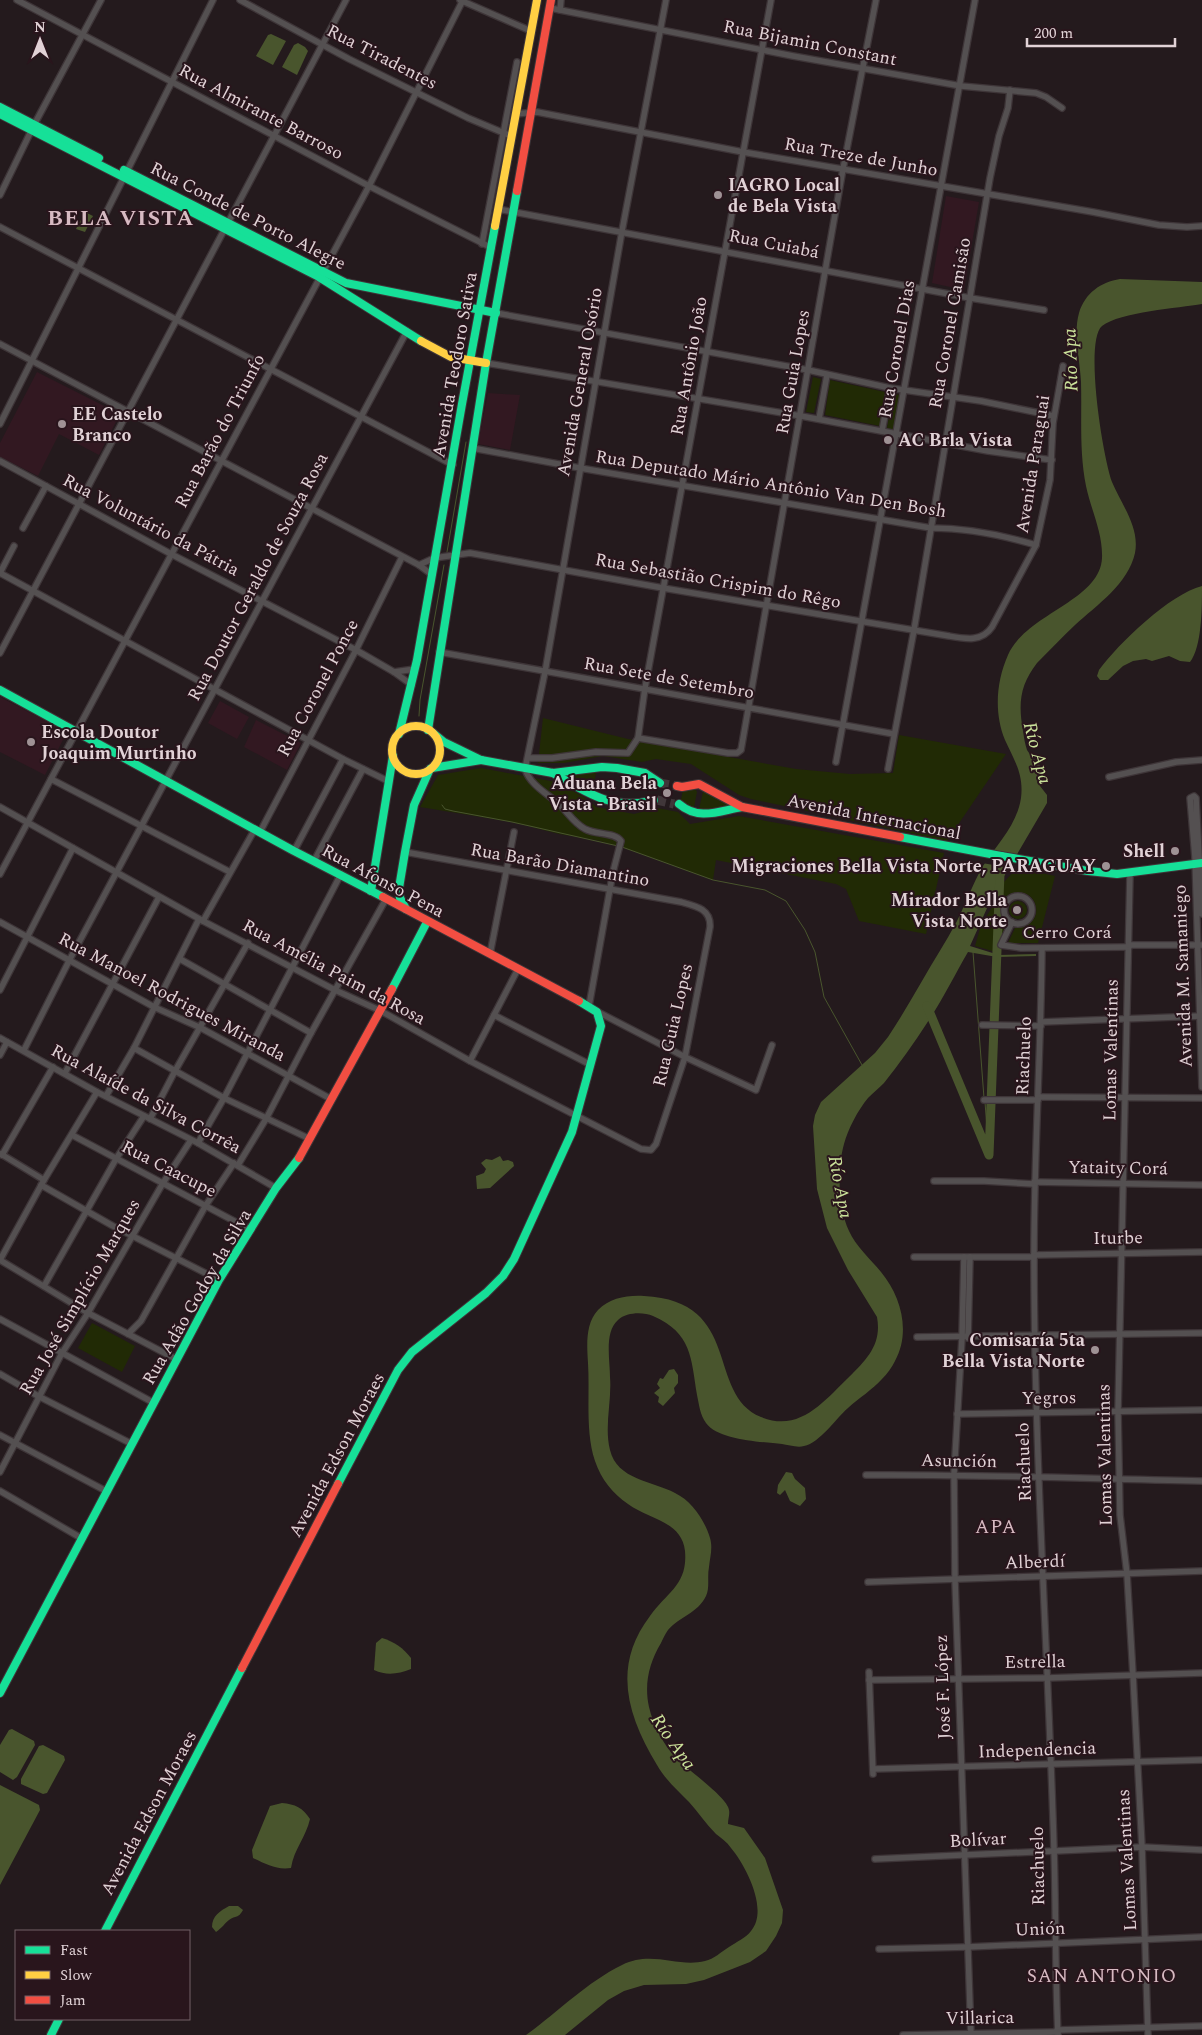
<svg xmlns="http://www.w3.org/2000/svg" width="1202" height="2035" viewBox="0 0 1202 2035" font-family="Spectral,serif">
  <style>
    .built { fill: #321821 }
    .green { fill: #212a05 }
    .water { fill: #49552d }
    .pier { fill: #241a1d }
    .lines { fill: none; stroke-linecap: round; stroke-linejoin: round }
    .stream { stroke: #49552d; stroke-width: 1 }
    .river { stroke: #49552d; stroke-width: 9 }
    .primary-tunnel { stroke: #403639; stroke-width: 9; stroke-dasharray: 9 4.5; stroke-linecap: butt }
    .street-casing { stroke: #3e3538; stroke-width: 8 }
    .fast-casing { stroke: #3e3538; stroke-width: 10 }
    .slow-casing { stroke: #3e3538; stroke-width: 10 }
    .jam-casing { stroke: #3e3538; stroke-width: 10 }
    .street { stroke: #545051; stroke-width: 5.5 }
    .fast { stroke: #16e098; stroke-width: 8 }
    .slow { stroke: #ffcf43; stroke-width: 8 }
    .jam { stroke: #f24e42; stroke-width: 8 }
    .poi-dot { fill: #9f9295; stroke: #29151c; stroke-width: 2 }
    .labels { text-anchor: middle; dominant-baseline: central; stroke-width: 4; stroke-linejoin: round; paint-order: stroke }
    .street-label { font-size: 18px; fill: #e1d2d6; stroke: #29151c }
    .poi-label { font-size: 18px; font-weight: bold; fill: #e1d2d6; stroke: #29151c; text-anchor: end }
    .water-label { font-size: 19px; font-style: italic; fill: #cbe39b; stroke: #29151c }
    .neighbourhood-label { font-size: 19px; letter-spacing: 1px; fill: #d7bac2; stroke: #29151c }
    .district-label { font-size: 22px; font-weight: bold; letter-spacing: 1px; fill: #d7bac2; stroke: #29151c }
  </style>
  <rect width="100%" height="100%" fill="#241a1d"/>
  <g class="built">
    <path d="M946 196 979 202 964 290 932 283Z"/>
    <path d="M37 372 120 414 99 455 59 434 38 476 0 457V443Z"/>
    <path d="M488 393 520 395 510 450 478 444Z"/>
    <path d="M0 697 67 732 45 775 0 752Z"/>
    <path d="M220 701 249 717 237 739 208 723Z"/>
    <path d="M256 720 301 743 287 770 244 747Z"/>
  </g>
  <g class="green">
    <path d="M813 377 821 379 814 413 806 412Z"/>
    <path d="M830 380 885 392 880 426 825 415Z"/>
    <path d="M893 394 901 395 895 430 887 428Z"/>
    <path d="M543 718 628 739 796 769 850 774 893 773 899 735 1006 754 947 841 751 799 739 795 691 764 656 759 642 762 603 756 564 763H538Z"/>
    <path d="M481 768 556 782 582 796 597 807 634 814 657 808 678 812 690 824 739 816 944 853 926 934 859 921 846 889 836 884 716 860 713 880 625 848 596 840 559 834 512 822 420 807 438 775Z"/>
    <path d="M597 769 592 791 564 776Z"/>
    <path d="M694 787 697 792 694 807 691 811 680 804 683 790Z"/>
    <path d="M702 789 730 806 698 813 703 792Z"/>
    <path d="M1017 868 1055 876 1038 943H1008L1015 928C1048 927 1039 886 1013 893 1008 894 1004 898 1002 903 998 911 1001 918 1006 924L996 952 975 946 981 925 1004 888V882Z"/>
    <circle cx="1018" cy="910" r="9"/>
    <path d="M92 1323 135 1346 122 1372 78 1348Z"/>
  </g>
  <g class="water">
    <path d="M271 34 286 41 273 65 256 56 268 35Z"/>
    <path d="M298 43 305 47 308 51 297 75 282 67 294 45Z"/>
    <path d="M85 212 93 216 85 232 76 229Z"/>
    <path d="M1120 279 1202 282V304C1179 308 1120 312 1102 326 1084 341 1103 458 1112 482 1121 504 1140 527 1135 553 1128 584 1097 605 1075 625 1062 637 1050 650 1037 663 1020 685 1018 703 1023 731 1024 738 1025 744 1027 750 1032 759 1044 765 1043 775 1043 779 1040 782 1040 786L1047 795V803L992 897 970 946 999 955 1036 954V956L997 957 968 952C954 976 942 1001 927 1023 914 1043 899 1064 884 1083 879 1088 873 1093 868 1098 858 1110 848 1129 844 1144 837 1169 838 1208 849 1231 855 1245 871 1260 881 1272 901 1296 911 1332 895 1361 892 1367 887 1374 882 1379 872 1390 859 1398 848 1408 836 1418 820 1443 804 1446 798 1448 788 1445 782 1444 762 1442 718 1440 706 1423 700 1415 699 1404 697 1395 691 1358 692 1333 653 1316 643 1312 627 1312 618 1320 604 1332 610 1360 610 1377 612 1401 604 1426 610 1450 617 1480 653 1481 675 1493 692 1501 705 1521 710 1538 713 1548 710 1557 709 1567 707 1577 710 1588 706 1596 698 1613 679 1617 668 1630 665 1634 663 1639 661 1643 649 1663 644 1684 649 1707 653 1725 664 1746 677 1759 687 1769 728 1798 729 1810 730 1814 728 1819 728 1824L744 1828 765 1858 783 1910 782 1923 776 1936 766 1951 750 1962 704 1980 686 1984 644 1985 624 1991 608 2000 565 2035H526C558 2012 587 1982 622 1965 652 1950 678 1968 705 1961 714 1959 721 1952 729 1947 736 1942 746 1938 751 1931 769 1910 746 1866 731 1848 727 1842 721 1838 716 1834 706 1824 698 1812 689 1802 677 1790 665 1779 657 1765 627 1715 612 1666 650 1616 667 1592 688 1585 685 1551 682 1521 648 1519 628 1504 613 1494 601 1479 595 1461 585 1431 590 1395 588 1363 587 1346 585 1324 598 1310 610 1298 627 1295 644 1296 744 1301 705 1394 761 1417 800 1433 824 1401 849 1377 867 1359 882 1344 877 1317L848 1270 827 1228 817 1189 813 1126 815 1115 821 1102 875 1053 888 1037C900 1019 911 1000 922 981 933 961 946 942 957 921 966 903 973 883 983 866 997 844 1017 825 1021 798 1024 774 1014 760 1005 740 994 713 996 682 1008 655 1027 613 1100 601 1102 558 1103 533 1091 510 1086 486 1079 451 1082 417 1081 382 1080 360 1073 334 1079 313 1085 293 1101 282 1120 279Z"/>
    <path d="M1202 586C1202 607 1202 647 1190 662L1180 661 1169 656 1152 661 1146 659 1133 661 1123 666 1108 680H1100L1097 676 1099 670C1119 643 1170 594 1202 586Z"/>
    <path d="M500 1156 503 1161 508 1160 513 1162 514 1166 490 1188 477 1189 476 1176 484 1173 486 1169 481 1163 486 1159 492 1160Z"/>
    <path d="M674 1369 678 1375V1383L674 1388 675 1393 663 1406 658 1402 659 1397 654 1393 660 1388 657 1384 660 1378 663 1379 669 1370Z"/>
    <path d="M786 1472 792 1473 795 1479 805 1488 806 1499 800 1506 790 1501 785 1490 780 1495 777 1493 778 1485Z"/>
    <path d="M382 1638C395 1642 403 1648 411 1658V1669C398 1674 387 1676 374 1670L376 1643Z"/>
    <path d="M12 1729 34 1741 35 1745 17 1777 13 1780 0 1772V1745L9 1730Z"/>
    <path d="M43 1745 64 1756 65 1760 47 1793 43 1794 21 1784V1779L39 1746Z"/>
    <path d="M0 1785 39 1805 40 1810 0 1885Z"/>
    <path d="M282 1803C295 1804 303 1808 310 1819 306 1837 294 1849 291 1868 276 1870 266 1864 253 1858L252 1850 270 1806Z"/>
    <path d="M229 1906H238L243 1910C238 1919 236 1915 229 1920 225 1923 222 1928 216 1932L212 1927C212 1916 220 1911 229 1906Z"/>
  </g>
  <path class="pier" d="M992 850 1018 855 1011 868 982 863Z"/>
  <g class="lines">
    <g class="stream">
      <path d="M447 552 466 442"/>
      <path d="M419 716 420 700 444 565"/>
      <path d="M442 805 445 809 453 811 512 822 618 846"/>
      <path d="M622 847 713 880 765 890 786 901 805 930 815 952 824 997 862 1065"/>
      <path d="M973 952 984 1098"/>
      <path d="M985 1102 989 1155"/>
    </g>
    <path class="river" d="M927 1006 989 1155 1000 873"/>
    <g class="primary-tunnel">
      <path d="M660 783 677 786"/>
      <path d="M657 800 674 804"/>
    </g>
    <defs>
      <g id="street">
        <path d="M17 0 369 186 492 248"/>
        <path d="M240 0 349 59 468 118 511 136"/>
        <path d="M460 0 531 31"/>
        <path d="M550 8 793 56 961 86 1036 93 1046 97 1062 108"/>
        <path d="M560 10 561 0"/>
        <path d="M515 114 537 112 743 152 1093 212 1159 225 1187 227 1202 226"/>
        <path d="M0 195 34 125 101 0"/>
        <path d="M498 209 970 298 1044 310"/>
        <path d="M0 227 453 465"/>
        <path d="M482 244 517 62"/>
        <path d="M496 313 808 370 890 388 981 401 1054 416"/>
        <path d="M0 344 419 565 431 574"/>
        <path d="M486 363 801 416 988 451 1052 460"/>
        <path d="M819 419 827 375"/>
        <path d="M0 424 213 0"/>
        <path d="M882 431 890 388"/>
        <path d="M472 448 580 468 931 528C966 528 1002 535 1036 545"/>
        <path d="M0 461 171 554 356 650 394 672 412 685"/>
        <path d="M23 528 46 486"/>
        <path d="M419 565 434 558 470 553 663 588 949 636C966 639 982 642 992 627L1036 545 1050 480 1053 423 1063 366"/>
        <path d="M0 573 343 759 388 781"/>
        <path d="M0 573 14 546"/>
        <path d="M439 652 894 734"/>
        <path d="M0 653 346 0"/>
        <path d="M394 672 415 669"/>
        <path d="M638 738 728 753H737L741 750 843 169 876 0"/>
        <path d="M528 758H552L596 752 628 753 638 738 645 688 771 0"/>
        <path d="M836 762 975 0"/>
        <path d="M888 769 914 630 990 178 999 136 1008 108 1010 90"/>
        <path d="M1109 777 1176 762 1202 760"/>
        <path d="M51 779 230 872"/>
        <path d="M0 807 203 921 335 990 381 1011 470 1061 641 1149 651 1150 656 1144 685 1057 710 927C711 909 696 906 681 902L405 852"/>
        <path d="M260 832 356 650 402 557"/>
        <path d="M294 851 343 759"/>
        <path d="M314 861 363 769"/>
        <path d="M0 874 369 186 463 0"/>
        <path d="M1130 874 1118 1412 1120 1515 1127 1574 1133 1675 1142 1847 1148 2035"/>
        <circle cx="1018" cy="910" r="14"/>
        <path d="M1202 914 1196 798 1194 796 1190 798 1195 857 1202 1087"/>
        <path d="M203 921 255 829"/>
        <path d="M0 922 154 1007 201 1028 331 1099"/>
        <path d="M1012 922 1001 945 1021 948 1129 947"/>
        <path d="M1129 945H1202"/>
        <path d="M1042 948C1041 1050 1034 1152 1034 1254 1034 1452 1048 1651 1054 1849 1056 1911 1055 1973 1058 2035"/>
        <path d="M490 954 514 832"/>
        <path d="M180 959 311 1033"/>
        <path d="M0 990 73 848"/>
        <path d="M589 1006 613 872 621 841C615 832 596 835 585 829 575 824 568 813 560 805 548 794 530 785 525 769L545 672 622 231 666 0"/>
        <path d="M598 1012 685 1057 756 1090 772 1045"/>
        <path d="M494 1015 591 1065"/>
        <path d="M1041 1022 1202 1016"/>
        <path d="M982 1025 1041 1026"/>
        <path d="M0 1038 97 1092 198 1143 276 1188"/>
        <path d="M134 1048 224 1098 310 1139"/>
        <path d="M24 1050 70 959 407 331"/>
        <path d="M0 1055 7 1042"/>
        <path d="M470 1061 518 969"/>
        <path d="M65 1073 159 897"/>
        <path d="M106 1096 134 1048 199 919"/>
        <path d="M1038 1097 1202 1098"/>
        <path d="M984 1100H1038"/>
        <path d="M150 1119 175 1071 248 943"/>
        <path d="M72 1135 251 1230"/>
        <path d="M198 1143 224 1098 341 874"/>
        <path d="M1 1154 44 1180"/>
        <path d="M2 1155 53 1067"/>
        <path d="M238 1165 266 1119 311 1033 386 899"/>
        <path d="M934 1181H984L1034 1184"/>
        <path d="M1034 1182 1202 1185"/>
        <path d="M41 1185 113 1226 219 1280"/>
        <path d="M1034 1255 1202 1252"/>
        <path d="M914 1257H1034"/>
        <path d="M0 1260 88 1313 176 1359"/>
        <path d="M0 1260 44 1180 97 1092"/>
        <path d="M44 1286 116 1159 144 1116"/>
        <path d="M0 1319 154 1403"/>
        <path d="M128 1334 141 1321 206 1205 234 1163"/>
        <path d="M917 1337 1202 1333"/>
        <path d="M962 1338 954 1474 955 1580 971 2035"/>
        <path d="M962 1338 964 1257"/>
        <path d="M968 1338 970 1257"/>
        <path d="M0 1374 38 1396 132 1444"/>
        <path d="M957 1414 1202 1410"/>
        <path d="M0 1435 106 1491"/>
        <path d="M0 1472 62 1353 88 1313 163 1183 191 1140"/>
        <path d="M866 1475C978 1474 1090 1479 1202 1481"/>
        <path d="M0 1491 81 1538"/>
        <path d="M868 1582 1202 1571"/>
        <path d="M869 1672 873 1774"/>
        <path d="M869 1680 1046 1678 1202 1673"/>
        <path d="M873 1769 1202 1760"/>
        <path d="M875 1859 1142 1847 1202 1850"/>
        <path d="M879 1949 967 1947 1202 1937"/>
        <path d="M1057 2030 1202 2026"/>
        <path d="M903 2035 1058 2032"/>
      </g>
      <g id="fast">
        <path d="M0 107 99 158"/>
        <path d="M0 114 319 277 421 341"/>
        <path d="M124 170 346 283 496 313"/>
        <path d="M0 690 294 851 383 897"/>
        <path d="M428 730 486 363 517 191"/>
        <path d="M433 733 444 742 481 760 553 773 602 767 617 768 645 773 660 783"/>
        <path d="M399 734 417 660 462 404 495 226"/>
        <path d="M432 768 481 760"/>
        <path d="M553 773C587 793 613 811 654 800"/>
        <path d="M679 804C699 821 719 811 742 807"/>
        <path d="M900 837 1001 856"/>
        <path d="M1001 856 1088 871 1117 874 1202 863"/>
        <path d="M371 891 393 756"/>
        <path d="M406 909 400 898 399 888 405 852 414 805 430 769"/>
        <path d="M392 989 427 922"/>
        <path d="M338 1484 398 1370 412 1352 486 1293 503 1276 514 1259 572 1132 601 1026 597 1012 579 1001"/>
        <path d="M0 1693 219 1280 276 1188 299 1158"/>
        <path d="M105 1931 242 1668"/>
        <path d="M51 2035 59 2019"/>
      </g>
      <g id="slow">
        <path d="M495 226 537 0"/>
        <path d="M421 341 451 357 486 363"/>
        <circle cx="416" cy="750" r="24"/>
      </g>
      <g id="jam">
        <path d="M517 191 551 0"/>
        <path d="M677 786 682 787 699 784 742 807 900 837"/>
        <path d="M383 897 579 1001"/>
        <path d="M299 1158 392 989"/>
        <path d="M242 1668 338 1484"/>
      </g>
    </defs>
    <use href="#street" class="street-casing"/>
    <use href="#fast" class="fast-casing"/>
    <use href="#slow" class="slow-casing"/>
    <use href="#jam" class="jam-casing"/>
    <use href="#street" class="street"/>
    <use href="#fast" class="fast"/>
    <use href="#slow" class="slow"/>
    <use href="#jam" class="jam"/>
  </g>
  <g class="poi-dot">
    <circle cx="718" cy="195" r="5"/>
    <circle cx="62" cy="424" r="5"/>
    <circle cx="888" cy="440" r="5"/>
    <circle cx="31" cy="742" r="5"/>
    <circle cx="667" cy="793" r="5"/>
    <circle cx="1175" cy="851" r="5"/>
    <circle cx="1106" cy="866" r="5"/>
    <circle cx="1017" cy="910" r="5"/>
    <circle cx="1095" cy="1350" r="5"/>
  </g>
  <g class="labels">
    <g class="street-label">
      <text transform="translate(810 43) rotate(11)">Rua Bijamin Constant</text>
      <text transform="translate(382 57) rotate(27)">Rua Tiradentes</text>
      <text transform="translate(261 112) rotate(28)">Rua Almirante Barroso</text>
      <text transform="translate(861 157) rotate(10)">Rua Treze de Junho</text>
      <text transform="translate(248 216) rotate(27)">Rua Conde de Porto Alegre</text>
      <text transform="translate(774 244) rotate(11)">Rua Cuiabá</text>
      <text transform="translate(950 323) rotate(-80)">Rua Coronel Camisão</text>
      <text transform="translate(897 349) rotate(-80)">Rua Coronel Dias</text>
      <text transform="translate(455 365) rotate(-80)">Avenida Teodoro Sativa</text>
      <text transform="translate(689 366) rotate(-80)">Rua Antônio João</text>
      <text transform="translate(793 372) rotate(-80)">Rua Guia Lopes</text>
      <text transform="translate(580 382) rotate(-80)">Avenida General Osório</text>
      <text transform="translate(220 431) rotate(-62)">Rua Barão do Triunfo</text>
      <text transform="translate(1033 464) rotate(-81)">Avenida Paraguai</text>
      <text transform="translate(771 484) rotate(9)">Rua Deputado Mário Antônio Van Den Bosh</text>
      <text transform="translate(151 525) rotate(28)">Rua Voluntário da Pátria</text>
      <text transform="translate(258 577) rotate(-62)">Rua Doutor Geraldo de Souza Rosa</text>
      <text transform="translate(718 581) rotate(10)">Rua Sebastião Crispim do Rêgo</text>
      <text transform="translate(669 678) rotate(10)">Rua Sete de Setembro</text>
      <text transform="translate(318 688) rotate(-62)">Rua Coronel Ponce</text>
      <text transform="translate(874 817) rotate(11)">Avenida Internacional</text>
      <text transform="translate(560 865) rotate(10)">Rua Barão Diamantino</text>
      <text transform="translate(383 881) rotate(28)">Rua Afonso Pena</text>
      <text x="1067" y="932">Cerro Corá</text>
      <text transform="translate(334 972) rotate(28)">Rua Amélia Paim da Rosa</text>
      <text transform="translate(1183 976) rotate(-92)">Avenida M. Samaniego</text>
      <text transform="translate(172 997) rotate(28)">Rua Manoel Rodrigues Miranda</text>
      <text transform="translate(673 1025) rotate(-77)">Rua Guia Lopes</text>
      <text transform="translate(1111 1050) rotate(-89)">Lomas Valentinas</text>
      <text transform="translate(1024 1056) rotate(-88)">Riachuelo</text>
      <text transform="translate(146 1099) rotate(28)">Rua Alaíde da Silva Corrêa</text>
      <text transform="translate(1118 1168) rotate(1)">Yataity Corá</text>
      <text transform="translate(169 1169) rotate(27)">Rua Caacupe</text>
      <text transform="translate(1118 1238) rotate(-1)">Iturbe</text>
      <text transform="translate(80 1297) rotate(-60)">Rua José Simplício Marques</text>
      <text transform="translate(197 1297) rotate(-60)">Rua Adão Godoy da Silva</text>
      <text transform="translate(1049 1398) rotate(-1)">Yegros</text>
      <text transform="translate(337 1455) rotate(-62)">Avenida Edson Moraes</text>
      <text transform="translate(1105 1455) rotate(-91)">Lomas Valentinas</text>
      <text transform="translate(959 1461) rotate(1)">Asunción</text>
      <text transform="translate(1024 1462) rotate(-92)">Riachuelo</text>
      <text transform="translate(1035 1562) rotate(-2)">Alberdí</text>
      <text transform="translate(1035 1662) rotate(-1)">Estrella</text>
      <text transform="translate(943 1687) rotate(-92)">José F. López</text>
      <text transform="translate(1037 1750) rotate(-2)">Independencia</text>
      <text transform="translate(149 1813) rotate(-62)">Avenida Edson Moraes</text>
      <text transform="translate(978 1840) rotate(-3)">Bolívar</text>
      <text transform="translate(1127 1860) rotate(-93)">Lomas Valentinas</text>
      <text transform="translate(1038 1866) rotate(-91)">Riachuelo</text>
      <text transform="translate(1040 1929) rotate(-2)">Unión</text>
      <text transform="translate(980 2018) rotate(-1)">Villarica</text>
    </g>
    <g class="poi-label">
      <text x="728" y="185" text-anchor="start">IAGRO Local<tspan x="728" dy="21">de Bela Vista</tspan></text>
      <text x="72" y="414" text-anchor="start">EE Castelo<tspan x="72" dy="21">Branco</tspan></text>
      <text x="898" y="440" text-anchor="start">AC Brla Vista</text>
      <text x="41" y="732" text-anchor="start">Escola Doutor<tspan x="41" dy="21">Joaquim Murtinho</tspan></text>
      <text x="657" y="783">Aduana Bela<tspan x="657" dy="21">Vista - Brasil</tspan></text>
      <text x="1165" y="851">Shell</text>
      <text x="1096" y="866">Migraciones Bella Vista Norte, PARAGUAY</text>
      <text x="1007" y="900">Mirador Bella<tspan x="1007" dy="21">Vista Norte</tspan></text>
      <text x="1085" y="1340">Comisaría 5ta<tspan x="1085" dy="21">Bella Vista Norte</tspan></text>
    </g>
    <g class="water-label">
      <text transform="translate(1071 360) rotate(-92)">Río Apa</text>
      <text transform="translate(1037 753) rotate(75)">Río Apa</text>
      <text transform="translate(840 1187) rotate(79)">Río Apa</text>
      <text transform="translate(673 1742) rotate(55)">Río Apa</text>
    </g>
    <g class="neighbourhood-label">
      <text x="996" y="1527">APA</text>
      <text x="1102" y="1976">SAN ANTONIO</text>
    </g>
    <g class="district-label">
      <text x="121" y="218">BELA VISTA</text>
    </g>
  </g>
  <rect x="15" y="1930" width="175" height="90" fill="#29151c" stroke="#736166"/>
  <rect x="25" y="1946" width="25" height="8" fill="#16e098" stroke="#736166"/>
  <text x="60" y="1955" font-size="15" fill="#e1d2d6">Fast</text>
  <rect x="25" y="1971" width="25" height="8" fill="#ffcf43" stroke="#736166"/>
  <text x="60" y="1980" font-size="15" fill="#e1d2d6">Slow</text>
  <rect x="25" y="1996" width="25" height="8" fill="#f24e42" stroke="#736166"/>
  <text x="60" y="2005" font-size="15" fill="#e1d2d6">Jam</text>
  <g transform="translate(40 40)" stroke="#29151c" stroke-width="4" paint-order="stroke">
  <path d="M0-4L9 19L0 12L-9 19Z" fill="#e1d2d6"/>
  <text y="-8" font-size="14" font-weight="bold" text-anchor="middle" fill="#e1d2d6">N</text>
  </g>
  <path d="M1027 38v8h148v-8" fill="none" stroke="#e1d2d6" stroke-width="2.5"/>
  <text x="1034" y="38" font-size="15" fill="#e1d2d6" stroke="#29151c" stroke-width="4" paint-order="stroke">200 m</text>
</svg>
